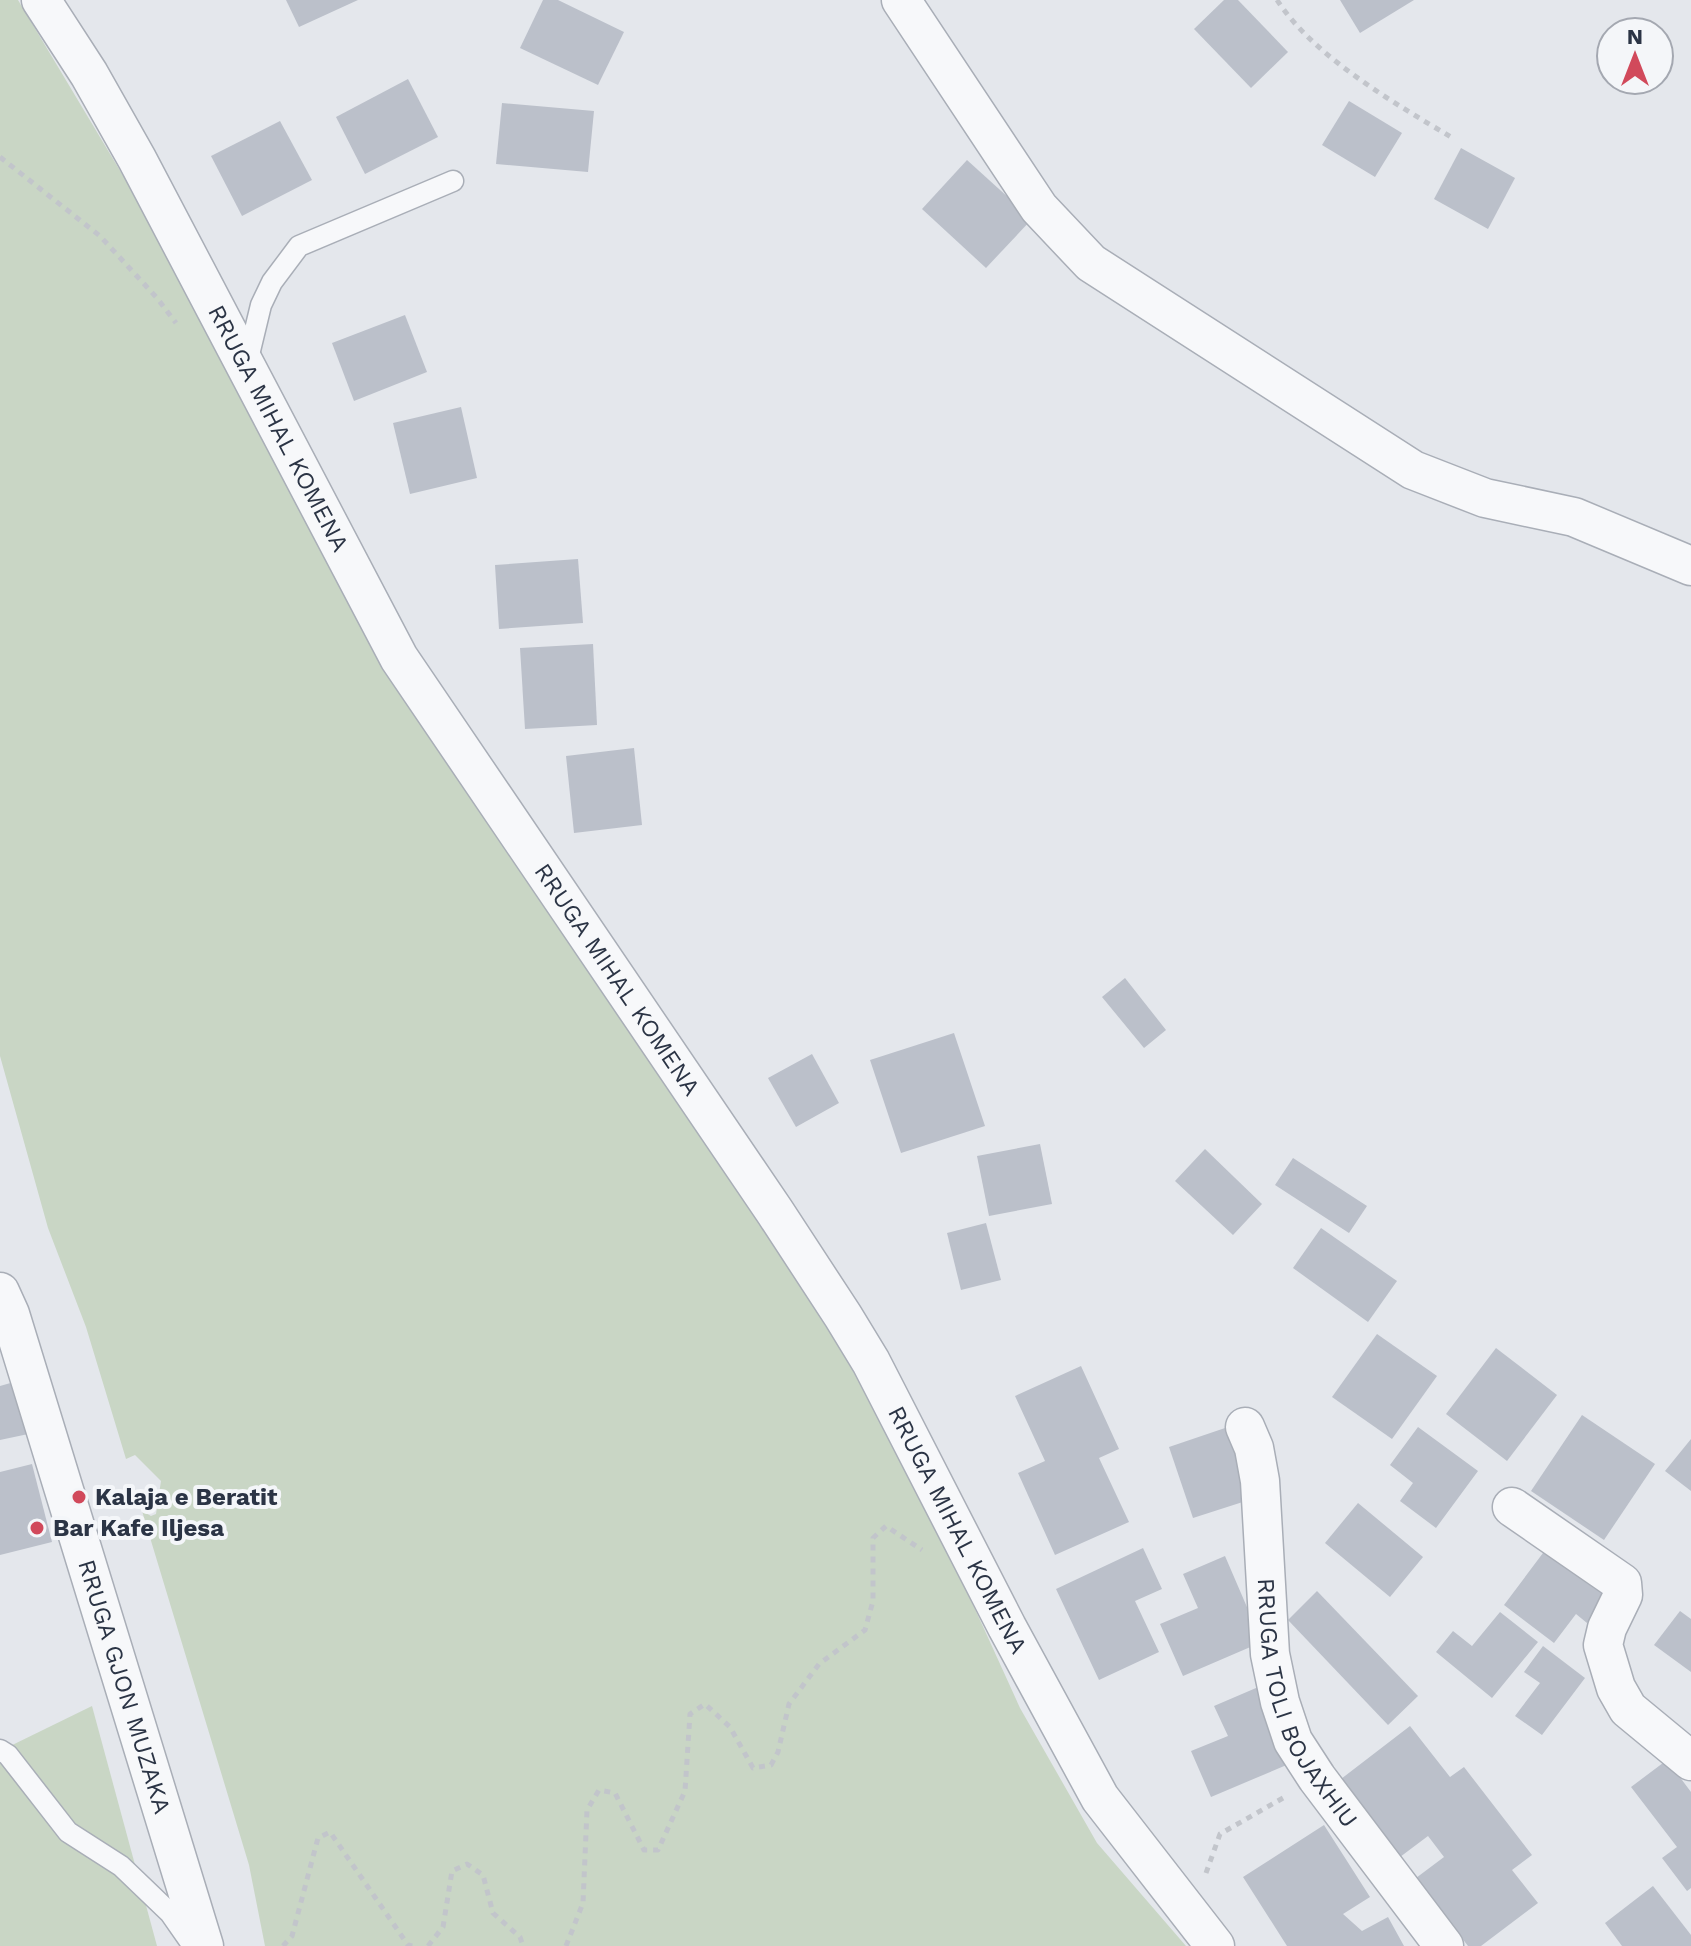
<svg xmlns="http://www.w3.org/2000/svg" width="1691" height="1946" viewBox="0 0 1691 1946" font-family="'Work Sans',sans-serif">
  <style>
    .green { fill: #c9d6c5 }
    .building { fill: #bbc0ca }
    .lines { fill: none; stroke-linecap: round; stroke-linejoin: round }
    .lane-casing { stroke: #a9aeb7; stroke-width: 23 }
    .street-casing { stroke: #a9aeb7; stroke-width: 41 }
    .path { stroke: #c2c5cb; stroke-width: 5; stroke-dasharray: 6 6; stroke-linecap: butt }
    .lane { stroke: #f7f8fa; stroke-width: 20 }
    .street { stroke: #f7f8fa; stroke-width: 38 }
    .poi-dot { fill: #d1495b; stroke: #f4f6f9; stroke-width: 3 }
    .labels { text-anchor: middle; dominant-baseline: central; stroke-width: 8; stroke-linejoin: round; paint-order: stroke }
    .street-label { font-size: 24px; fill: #2b3445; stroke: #f4f6f9 }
    .poi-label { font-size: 24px; font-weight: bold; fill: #2b3445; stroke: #f4f6f9; text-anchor: start }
  </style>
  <rect width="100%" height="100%" fill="#e4e7ec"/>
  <g class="green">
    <path d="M0 0H18L259 403 846 1343 905 1455 1020 1708 1097 1843 1186 1946H265L249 1865 142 1511 151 1516 156 1514 161 1481 135 1455 126 1459 86 1327 48 1228 0 1056Z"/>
    <path d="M92 1706 157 1946H0V1751Z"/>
  </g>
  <g class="building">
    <path d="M286 0H358L299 27Z"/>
    <path d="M543 0H558L624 32 598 85 520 48Z"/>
    <path d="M1224 0H1238L1288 52 1251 88 1194 29Z"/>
    <path d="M1340 0H1414L1360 33Z"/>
    <path d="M408 79 438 137 365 174 336 117Z"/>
    <path d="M1349 101 1402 133 1375 177 1322 145Z"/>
    <path d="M502 103 594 111 588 172 496 164Z"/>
    <path d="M280 121 312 180 242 216 211 156Z"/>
    <path d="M1461 148 1515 178 1488 229 1434 199Z"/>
    <path d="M967 160 1032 219 986 268 922 209Z"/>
    <path d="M405 315 427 372 354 401 332 343Z"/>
    <path d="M461 407 477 478 410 494 393 423Z"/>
    <path d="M578 559 583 623 499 629 495 565Z"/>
    <path d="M593 644 597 725 525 729 520 648Z"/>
    <path d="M634 748 642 825 574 833 566 756Z"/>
    <path d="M1125 978 1166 1030 1144 1048 1102 997Z"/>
    <path d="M954 1033 985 1126 901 1153 870 1060Z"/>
    <path d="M812 1054 839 1103 796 1127 768 1078Z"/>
    <path d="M1040 1144 1052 1204 989 1216 977 1156Z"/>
    <path d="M1205 1149 1262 1204 1233 1235 1175 1181Z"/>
    <path d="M1293 1158 1367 1206 1349 1233 1275 1185Z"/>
    <path d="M986 1223 1001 1280 961 1290 947 1233Z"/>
    <path d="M1321 1228 1397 1281 1368 1322 1293 1268Z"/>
    <path d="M1377 1334 1437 1376 1392 1439 1332 1397Z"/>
    <path d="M1496 1348 1557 1395 1507 1461 1446 1414Z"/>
    <path d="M1081 1366 1119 1449 1099 1458 1129 1522 1055 1555 1018 1473 1045 1461 1015 1396Z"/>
    <path d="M14 1382 33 1433 0 1440V1386Z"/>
    <path d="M1582 1415 1655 1464 1604 1540 1531 1491Z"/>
    <path d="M1228 1427 1252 1499 1193 1518 1169 1447Z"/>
    <path d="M1418 1427 1478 1471 1436 1528 1400 1501 1413 1483 1390 1465Z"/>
    <path d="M1691 1439V1491L1665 1471Z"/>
    <path d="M32 1464 52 1542 0 1555V1472Z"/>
    <path d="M1358 1503 1423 1557 1390 1597 1325 1543Z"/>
    <path d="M1549 1545 1611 1591 1587 1623 1576 1614 1554 1643 1504 1605Z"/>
    <path d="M1143 1548 1162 1589 1135 1601 1159 1652 1099 1680 1056 1589Z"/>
    <path d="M1225 1556 1262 1642 1183 1676 1160 1624 1198 1608 1183 1574Z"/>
    <path d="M1317 1591 1418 1696 1388 1725 1288 1620Z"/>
    <path d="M1680 1611 1691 1619V1672L1654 1645Z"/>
    <path d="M1500 1612 1538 1642 1492 1698 1436 1652 1453 1631 1472 1646Z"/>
    <path d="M1543 1646 1585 1678 1542 1735 1515 1716 1540 1683 1524 1672Z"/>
    <path d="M1263 1685 1296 1761 1211 1797 1191 1751 1228 1736 1214 1706Z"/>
    <path d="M1410 1726 1450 1777 1464 1767 1532 1855 1512 1870 1538 1903 1481 1946H1468L1416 1878 1444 1857 1428 1836 1400 1857 1341 1779Z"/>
    <path d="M1667 1760 1691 1792V1888L1687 1891 1662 1858 1677 1847 1631 1787Z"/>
    <path d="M1324 1825 1370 1897 1343 1914 1362 1931 1388 1917 1404 1946H1287L1243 1877Z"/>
    <path d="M1653 1886 1691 1935V1946H1622L1605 1923Z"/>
  </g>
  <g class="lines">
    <defs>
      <g id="lane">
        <path d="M247 363 261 305 272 282 299 246 453 181"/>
        <path d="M0 1750 8 1755 68 1832 121 1866 170 1913 191 1943"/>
      </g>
      <g id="street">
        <path id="s1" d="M41 0 89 74 137 159 399 658 775 1212 843 1316 871 1362 1007 1627 1100 1798 1215 1946"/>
        <path d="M901 0 1039 208 1091 263 1413 470 1485 498 1574 517 1691 566"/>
        <path id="s2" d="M0 1292 10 1314 204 1946"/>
        <path id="s3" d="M1245 1427 1254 1448 1260 1481 1270 1654 1280 1702 1293 1741 1317 1778 1444 1946"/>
        <path d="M1512 1507 1622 1583 1623 1595 1607 1628 1603 1645 1616 1688 1628 1709 1691 1761"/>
      </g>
    </defs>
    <use href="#lane" class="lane-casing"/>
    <use href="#street" class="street-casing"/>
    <g class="path">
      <path d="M1277 0C1313 56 1394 103 1451 137"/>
      <path d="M0 157 100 236 157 298 176 323"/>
      <path d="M1206 1873 1220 1834 1283 1798"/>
      <path d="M283 1946 292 1936 318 1838 330 1832 408 1945 413 1946"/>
      <path d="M428 1946 443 1927 452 1871 467 1864 483 1875 493 1913 520 1937 523 1946"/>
      <path d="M566 1946 583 1903 587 1810 599 1790 615 1793 644 1850H658L685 1791 690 1714 705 1704 730 1727 753 1768 771 1765 778 1752 789 1704 819 1664 865 1630 873 1601V1538L886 1526 922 1550"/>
    </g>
    <use href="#lane" class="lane"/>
    <use href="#street" class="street"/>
  </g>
  <g class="poi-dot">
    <circle cx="79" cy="1497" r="8"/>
    <circle cx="37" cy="1528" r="8"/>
  </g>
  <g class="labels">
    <g class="street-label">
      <text stroke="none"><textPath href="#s1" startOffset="490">RRUGA MIHAL KOMENA</textPath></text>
      <text stroke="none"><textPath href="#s1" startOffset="1138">RRUGA MIHAL KOMENA</textPath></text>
      <text stroke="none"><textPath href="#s1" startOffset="1786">RRUGA MIHAL KOMENA</textPath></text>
      <text stroke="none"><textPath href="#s2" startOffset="414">RRUGA GJON MUZAKA</textPath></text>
      <text stroke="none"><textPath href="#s3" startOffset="288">RRUGA TOLI BOJAXHIU</textPath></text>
    </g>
    <g class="poi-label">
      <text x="95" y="1497">Kalaja e Beratit</text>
      <text x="53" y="1528">Bar Kafe Iljesa</text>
    </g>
  </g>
  <g transform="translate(1635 56)"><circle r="38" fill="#f4f6f9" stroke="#a4a8b1" stroke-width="2"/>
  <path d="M0-6L14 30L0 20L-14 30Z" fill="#d1495b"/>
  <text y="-12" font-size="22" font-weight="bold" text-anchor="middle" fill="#2b3445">N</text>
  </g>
</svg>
